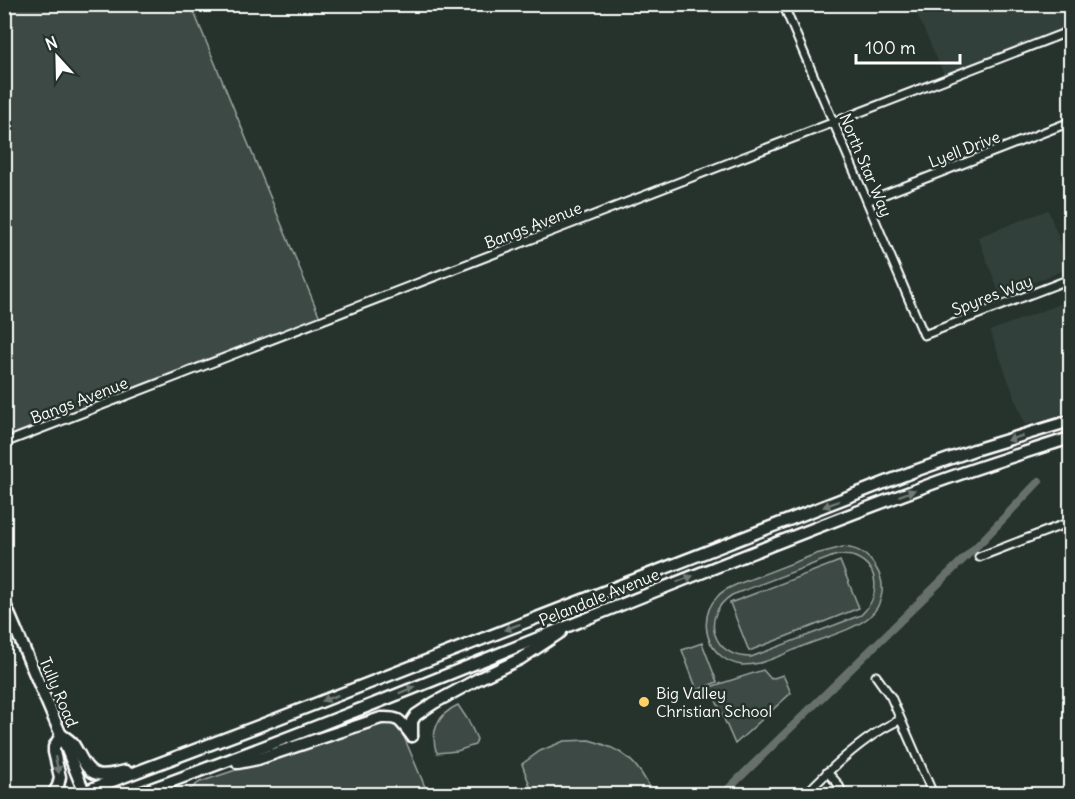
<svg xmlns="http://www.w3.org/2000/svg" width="1075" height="799" viewBox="0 0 1075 799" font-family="Delius,sans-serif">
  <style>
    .built { fill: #333f3a }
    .green { fill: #3e4944; stroke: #9ea4a2; stroke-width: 1.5; fill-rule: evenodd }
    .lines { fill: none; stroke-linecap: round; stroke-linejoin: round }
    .canal { stroke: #67706c; stroke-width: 8 }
    .street-casing { stroke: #fff; stroke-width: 11 }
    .secondary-casing { stroke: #fff; stroke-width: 15 }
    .street { stroke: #26332d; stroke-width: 7 }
    .secondary { stroke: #26332d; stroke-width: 10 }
    .oneway { fill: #727a76 }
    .poi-dot { fill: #ffd166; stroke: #26332d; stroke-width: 2 }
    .labels { text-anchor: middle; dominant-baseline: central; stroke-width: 5; stroke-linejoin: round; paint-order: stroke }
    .street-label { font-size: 16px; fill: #fff; stroke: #26332d }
    .poi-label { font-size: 16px; fill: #fff; stroke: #26332d; text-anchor: start }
  </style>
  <rect width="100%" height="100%" fill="#26332d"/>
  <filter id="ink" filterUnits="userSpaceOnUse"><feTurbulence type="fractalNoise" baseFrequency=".0167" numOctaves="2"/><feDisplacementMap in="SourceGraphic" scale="12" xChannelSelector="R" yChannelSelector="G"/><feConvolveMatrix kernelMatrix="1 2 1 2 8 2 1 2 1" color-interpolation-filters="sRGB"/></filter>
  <g filter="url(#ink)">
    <g class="built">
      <path d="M913 5H1070V31L946 79Z"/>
      <path d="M1048 210 1070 268 1000 295 978 237Z"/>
      <path d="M1070 300V412L1025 425 990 331Z"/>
    </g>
    <g class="green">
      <path d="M5 5H191L321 320 5 445Z"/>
      <path d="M843 547C858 548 869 555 876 568 886 583 884 604 869 617 856 629 820 639 803 646 789 652 774 659 760 663 755 664 747 665 742 665 735 664 727 661 721 656 703 641 701 613 718 596 723 590 731 587 738 584L816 554ZM840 555C845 555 850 555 855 557 881 568 880 598 861 615L751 657C713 658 699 616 732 595L834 556Z"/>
      <path d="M840 561 859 608 749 651 730 603Z"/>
      <path d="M702 643 717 682 697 690 682 650Z"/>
      <path d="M763 670 771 679 783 675 791 693 735 744 710 687Z"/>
      <path d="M458 705 468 720 477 739 475 745 457 751 437 753C429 733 438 714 458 705Z"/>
      <path d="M379 722 394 723 404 737 428 794H183L200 782Z"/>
      <path d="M589 740C624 749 638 762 653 794H533L522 764 540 751 564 741Z"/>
    </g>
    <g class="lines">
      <path class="canal" d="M723 794 983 540 1039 481"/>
      <defs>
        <g id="street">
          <path d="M783 4 924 335 1070 279"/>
          <path d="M867 201 1070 122"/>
          <path d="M4 443 1070 31"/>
          <path d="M979 557 1070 522"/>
          <path d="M876 676 891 697 933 794"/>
          <path d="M827 772 838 784 843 794"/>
          <path d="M806 794C831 768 867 734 900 720"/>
        </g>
        <g id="secondary">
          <path d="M4 602 61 735 85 794"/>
          <path d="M62 735C66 738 70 740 73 744 80 754 85 771 97 774 107 777 117 772 126 771"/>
          <path d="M412 736V721L416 715 434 703 478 679 520 659 561 632"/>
          <path d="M238 763 258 759 381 718C401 717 400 721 412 736"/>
          <path d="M53 794 58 786 60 777 54 752V747L61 735"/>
          <path d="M78 794 256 727 912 472 974 450 1070 421"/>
          <path d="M137 794C400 699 656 586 918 489 968 470 1020 454 1070 438"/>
        </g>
      </defs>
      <use href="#street" class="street-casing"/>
      <use href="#secondary" class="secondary-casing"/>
      <use href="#street" class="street"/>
      <use href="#secondary" class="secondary"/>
    </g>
    <defs><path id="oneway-solid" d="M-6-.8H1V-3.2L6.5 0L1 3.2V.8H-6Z" transform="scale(1.5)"/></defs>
    <g class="oneway">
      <use href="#oneway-solid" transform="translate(1015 438) rotate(163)"/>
      <use href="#oneway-solid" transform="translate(907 493) rotate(-21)"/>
      <use href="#oneway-solid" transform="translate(831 504) rotate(159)"/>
      <use href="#oneway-solid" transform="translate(685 579) rotate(-21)"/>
      <use href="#oneway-solid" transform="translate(512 627) rotate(159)"/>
      <use href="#oneway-solid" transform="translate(407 690) rotate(-22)"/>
      <use href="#oneway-solid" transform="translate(330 698) rotate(159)"/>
      <use href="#oneway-solid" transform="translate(57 765) rotate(77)"/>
    </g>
  </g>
  <circle class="poi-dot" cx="644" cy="702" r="6"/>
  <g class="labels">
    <g class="street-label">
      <text transform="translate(964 149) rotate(-21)">Lyell Drive</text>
      <text transform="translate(866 165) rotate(67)">North Star Way</text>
      <text transform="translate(533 225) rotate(-21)">Bangs Avenue</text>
      <text transform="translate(992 295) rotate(-21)">Spyres Way</text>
      <text transform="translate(79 400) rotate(-21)">Bangs Avenue</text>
      <text transform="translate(599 597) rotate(-22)">Pelandale Avenue</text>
      <text transform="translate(59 692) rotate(67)">Tully Road</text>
    </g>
    <g class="poi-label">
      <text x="656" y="693">Big Valley<tspan x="656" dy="18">Christian School</tspan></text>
    </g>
  </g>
  <rect width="1075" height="799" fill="none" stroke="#26332d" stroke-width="24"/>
  <rect x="12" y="12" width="1051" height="775" fill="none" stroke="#fff" stroke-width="2" filter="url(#ink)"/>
  <g transform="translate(57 57) rotate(338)" stroke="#26332d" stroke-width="4.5" paint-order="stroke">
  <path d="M0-4.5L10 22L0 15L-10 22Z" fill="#ffffff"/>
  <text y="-9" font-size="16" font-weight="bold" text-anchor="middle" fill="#ffffff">N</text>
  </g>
  <path d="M856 54v9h104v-9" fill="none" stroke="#ffffff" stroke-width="3"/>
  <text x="865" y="54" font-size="18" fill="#ffffff" stroke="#26332d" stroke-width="4.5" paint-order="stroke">100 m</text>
</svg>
